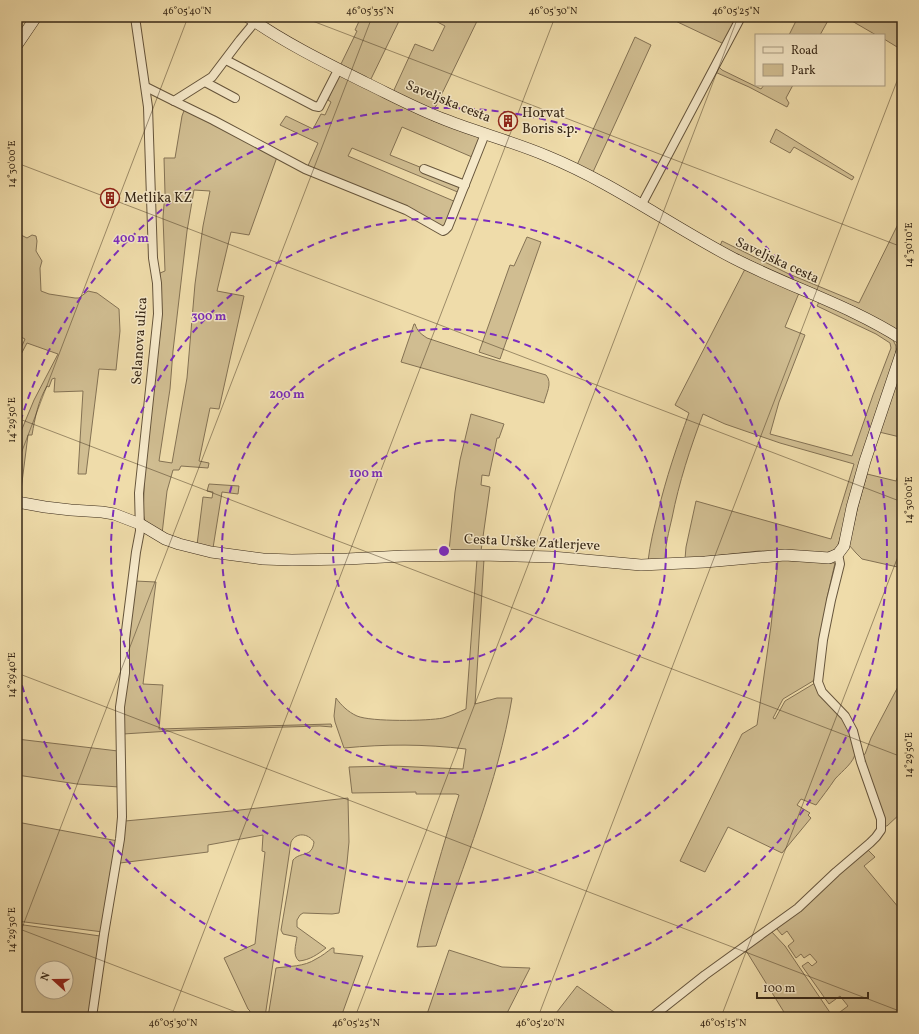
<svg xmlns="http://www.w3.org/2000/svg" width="919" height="1034" viewBox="0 0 919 1034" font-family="Vollkorn,serif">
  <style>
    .green { fill: #d0bd91; stroke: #847254; fill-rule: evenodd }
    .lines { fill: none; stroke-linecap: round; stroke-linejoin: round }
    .street-casing { stroke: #66553c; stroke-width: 10 }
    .secondary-casing { stroke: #382817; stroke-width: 12 }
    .street { stroke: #f5e8c8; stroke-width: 8 }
    .secondary { stroke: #f5e8c8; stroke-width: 11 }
    .ticks { fill: none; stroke: #382817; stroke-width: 1; stroke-opacity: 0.45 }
    .ring { fill: none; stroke: #7b2cbf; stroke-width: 2; stroke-dasharray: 7 5 }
    .labels { text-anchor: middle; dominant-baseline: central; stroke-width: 3; stroke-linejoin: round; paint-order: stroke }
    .street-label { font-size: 14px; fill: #382817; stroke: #f5e8c8 }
    .poi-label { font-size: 14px; fill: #382817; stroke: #f5e8c8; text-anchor: start }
    .centre { fill: #7b2cbf; stroke: #f5e8c8; stroke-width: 2 }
    .ring-label { font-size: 12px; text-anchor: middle; font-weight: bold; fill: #7b2cbf; stroke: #f5e8c8; stroke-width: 3; stroke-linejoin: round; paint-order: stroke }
    .neatline { fill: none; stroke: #382817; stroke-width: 1.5 }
    .ticks-label { font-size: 10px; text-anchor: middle; fill: #382817 }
  </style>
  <rect width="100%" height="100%" fill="#efdcaa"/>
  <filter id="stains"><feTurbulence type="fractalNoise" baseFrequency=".005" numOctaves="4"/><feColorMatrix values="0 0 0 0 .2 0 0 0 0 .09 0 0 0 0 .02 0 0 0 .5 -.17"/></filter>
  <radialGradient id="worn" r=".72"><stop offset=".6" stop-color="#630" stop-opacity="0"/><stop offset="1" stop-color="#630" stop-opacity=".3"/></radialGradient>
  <g class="green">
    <path d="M361 17H396L400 19 370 81 340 66 357 31 355 30Z"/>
    <path d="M428 17H479L436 106 433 109H430L395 94 394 90 415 44 433 51 445 26Z"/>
    <path d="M667 17H736V18L724 44Z"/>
    <path d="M798 17H830L820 35H789Z"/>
    <path d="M845 17H902V50L884 39V35H876Z"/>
    <path d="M635 37 651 45 593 172 577 165Z"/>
    <path d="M718 66 722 70 761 89 764 85H793L786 98 789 103 787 107 749 87 715 72Z"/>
    <path d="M338 75 434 121 480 137 472 157 402 127 390 155 462 184 460 193 352 148 348 156 456 202 443 229 307 168 318 143 280 125 286 116 313 129 321 114 325 115 331 102 328 100Z"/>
    <path d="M185 108 277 157 249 235 231 232 217 291 244 296 219 409 210 408 199 461 209 463 208 468 181 466 179 470H173L167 491 162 534 145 521 143 514 146 445 161 327 160 273 165 271 163 217 165 193 164 158H175L182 116ZM194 190 210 191 203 226 195 284 187 378 172 463 159 461 170 389 173 351 187 231Z"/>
    <path d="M776 129 854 177 852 180 794 147 790 153 770 142Z"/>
    <path d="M902 216V333L859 309 789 279 720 246 722 241 789 274 859 303Z"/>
    <path d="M17 233 27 238 32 235 36 236 37 241 36 251 42 261 40 268 41 291 49 294 75 298H79L88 291 97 293 119 309 120 331 116 370 99 369 86 474H78L83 391 54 392 55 378 52 379 49 387 47 386C38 401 35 418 32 435H28L20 498 17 497V441L34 400 58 354 27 343 17 362V357L25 339 17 335Z"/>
    <path d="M527 237 541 242 500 359 479 352 510 265 514 266Z"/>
    <path d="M745 269 799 293 785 327 805 335 779 402 770 434 852 456 873 395 891 348 890 343 876 334 817 306 819 302 848 314 892 338 896 346V354L838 545C835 551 830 552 824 553L759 551 685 559 686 547 696 501 831 539 854 464 780 443 725 424 703 414C690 449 679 482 672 518 669 531 665 546 665 560L648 561C650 544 654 528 658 512 666 478 677 446 689 413L675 405Z"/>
    <path d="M414 324H415C417 331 421 334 427 338L481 356 546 375C553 383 546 394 544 403L401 362Z"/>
    <path d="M902 364V437H900L879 432Z"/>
    <path d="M471 414 504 424 499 438H497L489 476 482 475 481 485 490 487 481 551H449L455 492 460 460Z"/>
    <path d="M902 465V568L862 559 856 553 849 545 858 506 867 474 896 481Z"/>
    <path d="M209 484 239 486 238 494 222 492 213 548 197 545 203 497 212 498 213 492 207 491Z"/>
    <path d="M477 559H484L475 704 497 698H512C498 783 463 864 436 946L417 947C428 896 443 845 459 795L456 794H416V792L352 793 349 767 392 766 463 769 466 749C424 744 386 744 344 748L335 722 334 716 336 698C341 705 348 712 357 716 371 722 428 721 443 718 451 716 459 712 466 709Z"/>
    <path d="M778 560 835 563 827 598 817 674 813 681 783 699 773 718 775 719 785 701 815 683 846 720 856 751C854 763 843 770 835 779 829 788 822 797 816 805L801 799 797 805 810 813 808 815 811 818 782 853 728 827 705 872 680 861 742 734 757 725 771 626Z"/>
    <path d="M135 581 156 582 143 684 163 685 159 729 331 724 332 727 320 726 186 730 123 734V707Z"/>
    <path d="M902 679V812L887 826H884L861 757 865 754 871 738Z"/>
    <path d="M17 739 118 751 119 787 77 784 17 775Z"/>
    <path d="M348 798 349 842 347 863 339 913 332 914 303 913 300 915 297 920V927L326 948C318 954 310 960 299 961 292 955 296 945 297 937L283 934 281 930 293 860C301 851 312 858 314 842 308 833 296 832 291 842L265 1017H250V1011L248 1009 224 958 255 944 265 852 262 851 263 835 208 845V852L120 863 125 821 222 812Z"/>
    <path d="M17 822 118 841 103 932 17 921Z"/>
    <path d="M867 849 875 857 864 866 899 908 902 893V1017H837L836 1015 848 1006 840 996 829 1004 802 966 808 962 812 966 817 962 810 954 804 958 801 954 796 958 788 946 794 941 787 931 782 935 777 929 778 926Z"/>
    <path d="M17 924 100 936 90 1017H40L17 1014ZM42 968H66V992H42Z"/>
    <path d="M771 931 785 946 833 1017H787L745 949Z"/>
    <path d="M332 948H334V953L363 956 341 1017H268L276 968C289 966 304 967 316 959 322 956 327 952 332 948Z"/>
    <path d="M449 950 502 967 530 968 505 1017H426Z"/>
    <path d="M577 986 621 1017H553Z"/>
  </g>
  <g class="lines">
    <defs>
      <g id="street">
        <path d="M226 60 314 106 319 107 338 70"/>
        <path d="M205 82 235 98"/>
        <path d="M146 87 174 101 212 77 240 40 255 22"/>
        <path d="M174 101 213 120 305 169 406 210 443 231 445 230 448 227 485 134"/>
        <path d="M424 169 465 185"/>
        <path d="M642 204 741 17"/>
        <path d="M92 1017 104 934 120 839 122 817 120 707 125 673V639L136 552 140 531 139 493 158 314 157 283 153 258 148 107 135 17"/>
        <path d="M652 1017 705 975 798 908 836 872 870 843 876 837 881 830V819L861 762 853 731 845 716 822 692 818 682 823 640 831 600 840 564 838 554"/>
      </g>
      <g id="secondary">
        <path d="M248 17C285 43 326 63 366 83 393 96 419 110 446 120 479 133 514 142 547 156 613 183 670 225 733 258 789 287 849 305 902 339"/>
        <path d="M17 45 36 17"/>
        <path d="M17 502 45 507 71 510 102 512 114 514 140 524 165 539 179 544 211 552 263 559 292 560 347 559 403 556 480 555 552 557 641 565 705 562 785 555 829 558 838 554 844 546 852 507 865 461 902 351"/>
      </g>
    </defs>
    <use href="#street" class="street-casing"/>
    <use href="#secondary" class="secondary-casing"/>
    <use href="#street" class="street"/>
    <use href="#secondary" class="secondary"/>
  </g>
  <path class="ticks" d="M302 17 902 247M17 163 902 502M17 418 902 757M17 464 188 17M17 673 902 1012M17 928 249 1017M17 941 372 17M171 1017 555 17M355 1017 738 17M538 1017 902 68M721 1017 902 546"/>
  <g class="ring">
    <circle cx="444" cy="551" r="111"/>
    <circle cx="444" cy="551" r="222"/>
    <circle cx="444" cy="551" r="333"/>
    <path d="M17 433A443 443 0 1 1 17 669"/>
  </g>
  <defs>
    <symbol id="building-ring" viewBox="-11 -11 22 22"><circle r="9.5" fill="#f5e8c8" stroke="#8f2418" stroke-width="1.5"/><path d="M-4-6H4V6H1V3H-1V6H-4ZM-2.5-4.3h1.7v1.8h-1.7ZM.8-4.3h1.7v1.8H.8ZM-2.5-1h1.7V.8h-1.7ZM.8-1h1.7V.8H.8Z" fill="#8f2418"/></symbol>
  </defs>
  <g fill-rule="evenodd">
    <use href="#building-ring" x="497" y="110" width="22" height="22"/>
    <use href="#building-ring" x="99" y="187" width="22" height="22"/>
  </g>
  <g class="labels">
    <g class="street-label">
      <text transform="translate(448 102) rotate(22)">Saveljska cesta</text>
      <text transform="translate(777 261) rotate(25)">Saveljska cesta</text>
      <text transform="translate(140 341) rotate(-86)">Selanova ulica</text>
      <text transform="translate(532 543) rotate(3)">Cesta Urške Zatlerjeve</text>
    </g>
    <g class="poi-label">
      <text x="522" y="113">Horvat<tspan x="522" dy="16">Boris s.p.</tspan></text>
      <text x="124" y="198">Metlika KZ</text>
    </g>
  </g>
  <circle cx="444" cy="551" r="6" class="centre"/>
  <g class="ring-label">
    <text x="131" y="242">400 m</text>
    <text x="209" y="320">300 m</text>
    <text x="287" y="398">200 m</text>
    <text x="366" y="477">100 m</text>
  </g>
  <rect width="919" height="1034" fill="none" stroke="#efdcaa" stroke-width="44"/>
  <rect x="755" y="34" width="130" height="52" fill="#f5e8c8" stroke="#a99b81"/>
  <rect x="763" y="47" width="20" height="6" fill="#f5e8c8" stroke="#a99b81"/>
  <text x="791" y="54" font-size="12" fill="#382817">Road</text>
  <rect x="763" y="64" width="20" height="12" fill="#d0bd91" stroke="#a99b81"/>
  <text x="791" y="74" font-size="12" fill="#382817">Park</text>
  <g transform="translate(54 980) rotate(291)"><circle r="19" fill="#f5e8c8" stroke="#a99b81"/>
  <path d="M0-3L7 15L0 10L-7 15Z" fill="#8f2418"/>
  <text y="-6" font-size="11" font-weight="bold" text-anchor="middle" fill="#382817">N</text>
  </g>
  <path d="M757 992v6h111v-6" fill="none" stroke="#382817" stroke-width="2"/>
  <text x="763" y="992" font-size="12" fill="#382817" stroke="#f5e8c8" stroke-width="3" paint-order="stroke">100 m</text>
  <rect x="22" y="22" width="875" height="990" class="neatline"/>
  <g class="ticks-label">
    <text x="187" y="14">46°05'40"N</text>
    <text x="370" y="14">46°05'35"N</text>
    <text x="553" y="14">46°05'30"N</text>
    <text x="736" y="14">46°05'25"N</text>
    <text transform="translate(11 164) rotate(-90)" y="4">14°30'00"E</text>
    <text transform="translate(908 245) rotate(-90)" y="4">14°30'10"E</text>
    <text transform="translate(11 420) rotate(-90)" y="4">14°29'50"E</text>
    <text transform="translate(908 500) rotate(-90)" y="4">14°30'00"E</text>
    <text transform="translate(11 675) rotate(-90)" y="4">14°29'40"E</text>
    <text transform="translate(908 755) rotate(-90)" y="4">14°29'50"E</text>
    <text transform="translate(11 930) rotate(-90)" y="4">14°29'30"E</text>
    <text x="173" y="1026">46°05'30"N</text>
    <text x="356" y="1026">46°05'25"N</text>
    <text x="540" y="1026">46°05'20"N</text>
    <text x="723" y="1026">46°05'15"N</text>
  </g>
  <rect width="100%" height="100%" filter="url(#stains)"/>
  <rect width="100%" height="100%" fill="url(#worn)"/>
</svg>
